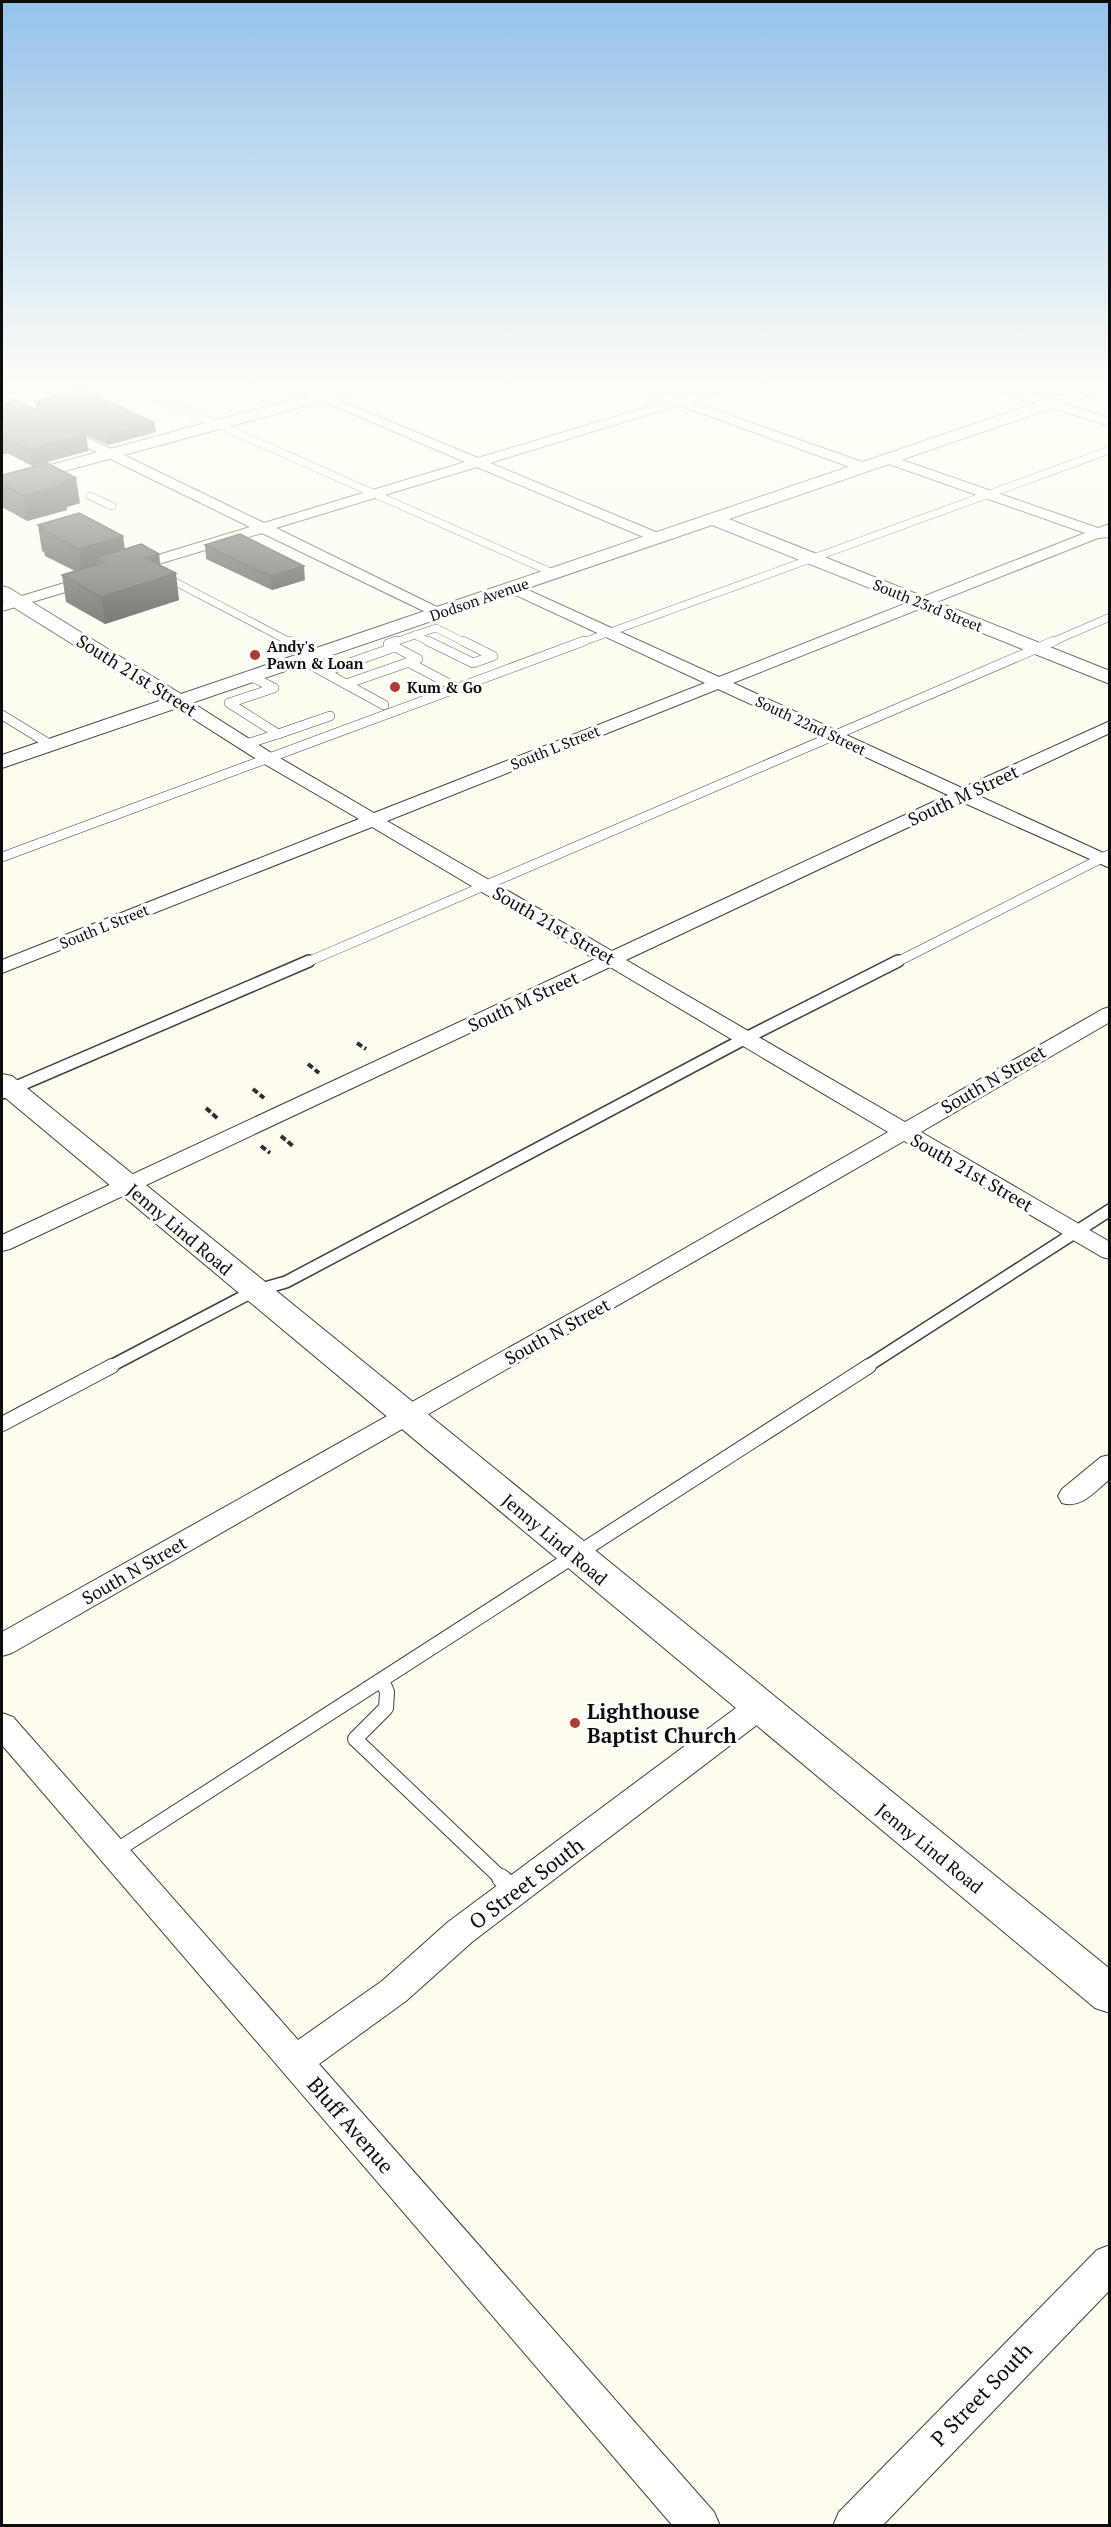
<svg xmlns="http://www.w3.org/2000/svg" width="1111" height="2527" viewBox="0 0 1111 2527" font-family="'PT Serif',serif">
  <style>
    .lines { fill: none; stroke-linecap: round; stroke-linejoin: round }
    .service-far4-casing { stroke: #404040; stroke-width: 8 }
    .service-far3-casing { stroke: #404040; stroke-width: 10 }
    .service-far2-casing { stroke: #404040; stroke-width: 14 }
    .service-far1-casing { stroke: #404040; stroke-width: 16 }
    .service-casing { stroke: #404040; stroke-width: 20 }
    .minor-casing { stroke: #404040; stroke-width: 2 }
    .tertiary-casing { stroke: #404040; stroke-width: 2 }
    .path { stroke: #2f2f2f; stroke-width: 4; stroke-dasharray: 6 3; stroke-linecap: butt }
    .service-far4 { stroke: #fff; stroke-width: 7 }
    .service-far3 { stroke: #fff; stroke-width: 9 }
    .service-far2 { stroke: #fff; stroke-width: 11 }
    .service-far1 { stroke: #fff; stroke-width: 14 }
    .service { stroke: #fff; stroke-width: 18 }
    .minor { fill: #fff; fill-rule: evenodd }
    .tertiary { fill: #fff; fill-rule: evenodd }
    .wall { fill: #494540 }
    .shaded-wall { fill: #3c3834 }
    .building { fill: #55504b; stroke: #3c3834; stroke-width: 1.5 }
    .poi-dot { fill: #af3b34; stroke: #fff; stroke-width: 2 }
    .labels { text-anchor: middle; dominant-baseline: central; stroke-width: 6; stroke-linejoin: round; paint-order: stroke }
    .far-street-label { font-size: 15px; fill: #0d0d0d; stroke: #fff }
    .far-poi-label { font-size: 15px; font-weight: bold; fill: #0d0d0d; stroke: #fff; text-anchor: start }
    .street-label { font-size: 18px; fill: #0d0d0d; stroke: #fff }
    .near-poi-label { font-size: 21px; font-weight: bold; fill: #0d0d0d; stroke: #fff; text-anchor: start }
    .near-street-label { font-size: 21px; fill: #0d0d0d; stroke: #fff }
  </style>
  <rect width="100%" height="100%" fill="#fdfcef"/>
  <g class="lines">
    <defs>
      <g id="service-far4">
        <path d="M138 389 553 573"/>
        <path d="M90 496 112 506"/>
        <path d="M162 575 292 643"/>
        <path d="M415 635 431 643"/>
        <path d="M415 635 436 628 466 643"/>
        <path d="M392 643 415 635"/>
        <path d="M580 643 1110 450"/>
        <path d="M1050 643 1110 617"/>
      </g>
      <g id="service-far3">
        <path d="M289 641 315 655"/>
        <path d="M428 641 473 663 493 656 463 641"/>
        <path d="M388 644 396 641"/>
        <path d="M302 660 384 705"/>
        <path d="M408 662 459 689"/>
        <path d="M324 672 395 647 418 659 346 684"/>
        <path d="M252 677 274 688 229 703 278 734 330 716"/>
        <path d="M2 715 51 745"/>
        <path d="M246 744 278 734"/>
        <path d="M2 857 584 641"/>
        <path d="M305 963 1054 641"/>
        <path d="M895 963 1110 854"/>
      </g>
      <g id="service-far2">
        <path d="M2 1093 309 961"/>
        <path d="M109 1367 254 1291 286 1282 746 1038 898 961"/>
        <path d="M866 1367 1110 1210"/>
      </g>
      <g id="service-far1">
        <path d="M2 1424 112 1366"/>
        <path d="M382 1680 387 1692 386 1708 355 1739 503 1880"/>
        <path d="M114 1852 869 1366"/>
      </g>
      <path id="service" d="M501 1878 514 1890"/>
      <g id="minor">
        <path d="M295 389H312L478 458 667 401 639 389H657L680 397 706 389H726L692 402 868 464 870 467 868 470H858L679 405 490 463 663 535 665 538 663 541H653L477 467 276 528 443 610 446 613 443 616 438 618 262 533 132 572H122L120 569 122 566 250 527 2 406V397L6 398 264 523 465 462Z"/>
        <path d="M1000 389H1019L1110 418V426L1002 392Z"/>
        <path d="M888 455 1098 528 1110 524V537L1098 538 733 683 962 788 1110 721V733L977 795 1110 856V868L962 802 626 960 905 1122 1103 1009 1110 1007V1022L921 1132 1110 1242V1259L1102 1257 904 1141 12 1653 2 1656V1632L635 1277 888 1132 610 967 10 1249 2 1251V1235L595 959 372 827 2 973V960L359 819 261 762 173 706 171 702 173 698H185L273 754 374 813 705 683 507 591 504 588 507 585H517L719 677 1085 533 883 462 881 459 883 456ZM718 689 948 795 612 951 387 821Z"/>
        <path d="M94 574 102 579 99 582 2 611V602Z"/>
        <path d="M1110 1455V1479C1095 1491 1082 1509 1062 1503L1058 1496 1062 1489 1101 1457Z"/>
        <path d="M759 1695 770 1699 774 1707 770 1715 472 1942 406 2001 319 2064 714 2512 720 2526H673L2 1745V1713L13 1717 298 2040 382 1981 448 1922 748 1699Z"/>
        <path d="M1110 2245V2290L882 2526H833L839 2512 1097 2250Z"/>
      </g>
      <g id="tertiary">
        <path d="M332 389H358L356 392 2 488V478Z"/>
        <path d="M1077 389H1101L1099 392 729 519 1110 671V684L712 525 2 768V755L162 700 2 600V586L9 588 181 694Z"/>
        <path d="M2 1074 12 1076 1110 1969V2013L1095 2008 2 1095Z"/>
      </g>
    </defs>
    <use href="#service-far4" class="service-far4-casing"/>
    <use href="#service-far3" class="service-far3-casing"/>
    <use href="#service-far2" class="service-far2-casing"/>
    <use href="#service-far1" class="service-far1-casing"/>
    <use href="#service" class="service-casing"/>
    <use href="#minor" class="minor-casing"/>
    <use href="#tertiary" class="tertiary-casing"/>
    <g class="path">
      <path d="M357 1043 366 1049"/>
      <path d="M308 1064 319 1073"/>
      <path d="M253 1089 264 1098"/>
      <path d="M206 1108 218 1119"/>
      <path d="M281 1136 294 1147"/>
      <path d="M261 1146 270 1153"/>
    </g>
    <use href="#service-far4" class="service-far4"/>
    <use href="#service-far3" class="service-far3"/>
    <use href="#service-far2" class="service-far2"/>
    <use href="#service-far1" class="service-far1"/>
    <use href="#service" class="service"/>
    <use href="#minor" class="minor"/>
    <use href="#tertiary" class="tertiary"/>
  </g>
  <g class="wall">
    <path d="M35 401 154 422 156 432 108 445 86 435 88 451 32 466 7 453 2 455V404L36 410Z"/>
    <path d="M2 475 80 503 67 507V510L27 521 2 507Z"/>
    <path d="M38 525 125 549 159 554 160 565 179 600 105 624 66 602 62 575 75 571 45 556 44 552 42 551Z"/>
    <path d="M205 545 305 580 272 590 206 559Z"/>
  </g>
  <g class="shaded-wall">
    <path d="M154 422 156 432 108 445 106 435Z"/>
    <path d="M86 434 88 451 32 466 29 449Z"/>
    <path d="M5 437 7 453 2 455V438Z"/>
    <path d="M76 478 80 503 67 507V510L27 521 24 496 60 482Z"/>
    <path d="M123 536 127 562H105L96 558 97 571 82 575 79 549Z"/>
    <path d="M159 554 161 578 176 573 179 600 105 624 101 597 145 558Z"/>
    <path d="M304 566 305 580 272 590 271 576Z"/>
  </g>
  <g class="building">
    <path d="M82 389 154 422 106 435 35 401Z"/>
    <path d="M15 400 86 434 29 449 5 437 2 438V404Z"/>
    <path d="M47 463 76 478 60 482 64 484 24 496 2 484V475Z"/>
    <path d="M79 513 123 536 79 549 41 529 45 528 38 525Z"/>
    <path d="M240 534 304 566 271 576 205 545Z"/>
    <path d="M141 544 159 554 145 558 176 573 101 597 62 575 105 562 96 558Z"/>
  </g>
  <linearGradient id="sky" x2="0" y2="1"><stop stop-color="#95c2eb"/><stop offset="0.52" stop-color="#fefef8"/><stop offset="1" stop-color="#fefef8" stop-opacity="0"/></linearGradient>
  <rect width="1111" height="743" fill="url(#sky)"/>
  <g class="poi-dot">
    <circle cx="255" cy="655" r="6"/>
    <circle cx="395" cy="687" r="6"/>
    <circle cx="575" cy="1723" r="6"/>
  </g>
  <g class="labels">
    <g class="far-street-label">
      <text transform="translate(479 599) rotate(-19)">Dodson Avenue</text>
      <text transform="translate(928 605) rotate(22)">South 23rd Street</text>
      <text transform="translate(811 725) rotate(25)">South 22nd Street</text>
      <text transform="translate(555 747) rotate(-22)">South L Street</text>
      <text transform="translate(104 926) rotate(-22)">South L Street</text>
    </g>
    <g class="far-poi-label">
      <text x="267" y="646">Andy's<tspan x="267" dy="17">Pawn &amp; Loan</tspan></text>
      <text x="407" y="687">Kum &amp; Go</text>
    </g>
    <g class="street-label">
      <text transform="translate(137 675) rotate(32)">South 21st Street</text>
      <text transform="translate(963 795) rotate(-25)">South M Street</text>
      <text transform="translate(554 925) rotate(30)">South 21st Street</text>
      <text transform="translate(523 1001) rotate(-25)">South M Street</text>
      <text transform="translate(993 1079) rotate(-30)">South N Street</text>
      <text transform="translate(972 1172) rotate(30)">South 21st Street</text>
      <text transform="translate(180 1229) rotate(40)">Jenny Lind Road</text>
      <text transform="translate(557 1331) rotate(-29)">South N Street</text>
      <text transform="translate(555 1539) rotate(40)">Jenny Lind Road</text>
      <text transform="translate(134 1570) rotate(-30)">South N Street</text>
      <text transform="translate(930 1848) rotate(39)">Jenny Lind Road</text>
    </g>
    <g class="near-poi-label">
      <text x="587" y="1711">Lighthouse<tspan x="587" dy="24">Baptist Church</tspan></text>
    </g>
    <g class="near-street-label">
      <text transform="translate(526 1883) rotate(-37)">O Street South</text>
      <text transform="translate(351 2125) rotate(49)">Bluff Avenue</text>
      <text transform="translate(981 2394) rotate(-46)">P Street South</text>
    </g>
  </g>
  <rect width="1111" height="2527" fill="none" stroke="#0d0d0d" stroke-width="6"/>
</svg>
